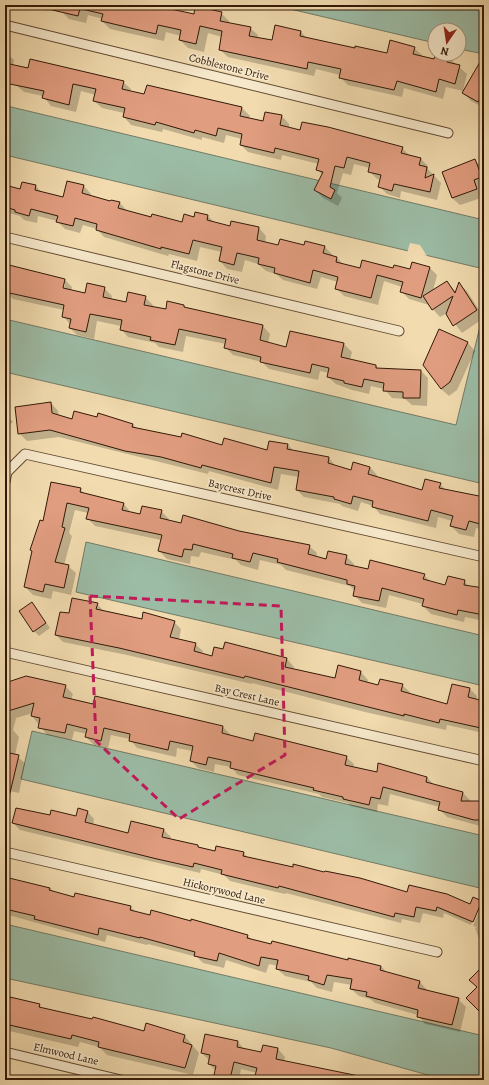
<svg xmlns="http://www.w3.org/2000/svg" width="489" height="1085" viewBox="0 0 489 1085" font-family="Alegreya,serif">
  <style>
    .water { fill: #9cbca6; stroke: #727b66 }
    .pier { fill: #f1dbaf }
    .shadow { fill: #0003; fill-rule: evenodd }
    .building { fill: #e19d80; stroke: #321907 }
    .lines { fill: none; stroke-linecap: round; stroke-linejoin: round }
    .minor-casing { stroke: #624a31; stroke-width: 11 }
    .minor { stroke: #f6e8cb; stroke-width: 9 }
    .marked { fill: none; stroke: #c2185b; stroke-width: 3; stroke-dasharray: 8 5; stroke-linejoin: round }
    .labels { text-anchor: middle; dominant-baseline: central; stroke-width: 3.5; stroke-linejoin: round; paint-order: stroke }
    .street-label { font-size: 11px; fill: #321907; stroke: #f6e8cb }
  </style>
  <rect width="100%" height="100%" fill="#f1dbaf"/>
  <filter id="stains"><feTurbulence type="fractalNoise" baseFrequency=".005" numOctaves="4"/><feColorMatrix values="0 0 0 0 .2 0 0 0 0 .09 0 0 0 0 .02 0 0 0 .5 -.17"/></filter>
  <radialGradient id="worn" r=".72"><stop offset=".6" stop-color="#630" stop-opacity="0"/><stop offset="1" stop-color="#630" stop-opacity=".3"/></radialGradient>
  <g class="water">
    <path d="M273 5H476L484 7V54L459 49V30H435V43Z"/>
    <path d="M7 106 484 220V269L5 155V116Z"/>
    <path d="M484 310V484L5 372V319L456 425Z"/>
    <path d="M86 542 484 636V686L76 592Z"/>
    <path d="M32 731 484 836V889L21 779Z"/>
    <path d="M5 924 484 1036V1080H446L331 1048 5 978Z"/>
  </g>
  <path class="pier" d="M410 243 420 245 427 256 407 253Z"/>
  <g class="shadow">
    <path d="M16 5H50L49 11Z"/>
    <path d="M60 5H177L180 8 179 12 195 15 221 13 229 21V23L250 28 258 35 257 39 273 42 276 26 301 32 308 39 387 55 414 48 422 55 421 57 435 61 436 54 448 57 467 74 463 91 446 87 443 99 404 88 402 97 348 85 340 77V75L316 69 314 76 228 57 220 50 222 37 208 33 204 52 188 48 180 40 181 36 166 32 164 41 110 29 102 21 103 19 88 15 86 23 69 19 61 11Z"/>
    <path d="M5 52 14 60 13 66 123 82 131 89 130 92 145 96 147 86 242 108 250 116 249 119 264 122 282 116 289 124V128L402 148 410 156 421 159 428 166V169L441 183 437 200 401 191 400 198 387 194 379 186 381 180 377 179 369 171 370 168 354 164 351 175 343 173 337 193 342 198 338 206 323 198 315 190 322 175 318 170 319 164 282 155 281 160 248 152 241 145 242 139 226 135 224 143 202 137V140L163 129 162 132 131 125 124 117V113L102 108 94 101 96 95 81 91 76 112 51 106 43 96 24 92 16 85 5 78Z"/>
    <path d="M484 69V108L471 101 463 93Z"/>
    <path d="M475 160 484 171V187L481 188 484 197 460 205 452 198Z"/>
    <path d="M5 186 21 190 36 186 41 192 64 198 84 186 91 194 90 197 111 202 120 203 127 211 183 223 194 218 208 216 215 223 231 227 232 222 259 228 266 236 265 243 279 246 325 247 332 254V256L337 258 344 265 360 269 411 271 430 268 437 275 433 291 447 282 456 292 459 284 467 291 484 318 462 333 447 313 440 317 429 305 409 299 401 291 402 287 384 281 378 305 344 296 336 288 338 282 321 277 317 289 283 280 276 274 266 271 258 264 245 260 242 272 227 269 220 261 222 252 200 247 197 261 169 254 168 256 104 237 97 229 83 225 80 233 65 229 57 221 38 216 37 223 24 220 20 216 5 212Z"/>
    <path d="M5 264 65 280 72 287 71 291 86 294 104 288 112 296 111 300 127 303 145 297 153 305 152 307 167 311 184 306 187 309 263 326 270 334 268 343 287 348 291 332 344 344 352 352 350 360 376 366 379 369 421 371 428 378 427 406 412 405 405 399 392 398 384 389 371 386 369 394 352 390 336 384 328 377 329 373 320 371 318 380 269 369 262 362 233 355 225 347 226 344 186 336 183 352 159 347 155 343 128 337 121 329V326L97 321 94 339 77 335 70 328V324L63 316 64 310 13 299 5 292ZM63 284H65L63 293Z"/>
    <path d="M440 330 468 343 475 351 457 390 449 396 441 389Z"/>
    <path d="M51 403 58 411 59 416 73 420 133 425 137 428 223 447 268 451 270 442 288 445 294 451 329 458 336 467 352 471 370 467 377 475 376 478 423 492 440 484 446 490 484 500V530L476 528 474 537 459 534 451 526 452 521 438 517 436 528 380 514 373 506 361 502 358 511 342 506 340 504 304 497 297 490 299 477 281 474 278 490 209 471 208 474 59 437 27 441 19 433Z"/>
    <path d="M5 413 13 422 5 428Z"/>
    <path d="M80 489 86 495 124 504 131 513 141 515 161 511 169 519 168 521 238 532 309 546 317 553 316 557 327 560 346 556 354 564 353 567 369 570 424 575 431 582 446 586 464 581 470 587 484 589V621L465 617 464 622 431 614 423 606V604L389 595 386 608 362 603 354 595 355 591 350 586 286 570 281 565 260 560 258 570 241 565 236 560 201 552 199 557 191 556 190 564 167 559 159 551 161 540 95 526 87 518 88 513 75 510 69 533 72 536 64 565 68 566 76 573 71 595 53 591 51 599 33 595 25 587 44 522Z"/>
    <path d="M32 603 50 628 39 636 34 631Z"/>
    <path d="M97 604 105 612 142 620 174 622 181 629 179 640 195 644 203 651 202 654 213 657 224 650 225 643 287 659 294 667 293 670 336 679 361 672 368 680 367 683 379 686 402 685 410 692 409 694 448 705 470 689 477 696 476 700 484 702V733L447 725 446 730 365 712 252 683V684L127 655 63 642 56 635 69 615Z"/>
    <path d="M5 684 65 686 73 694 71 700 94 706 96 697 223 727 230 734V736L253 742 346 757 354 764 353 768 377 773 427 777 434 785 463 793 470 800V802H484V827L447 817 439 809 440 807 390 794 388 806 378 804 377 812 351 806 348 803 322 797 319 794 238 775 231 767 215 764 214 772 198 768 191 761 193 751 177 748 176 757 137 748 130 739 111 735 108 748 94 745 86 737 87 734 74 731 72 740 47 735 32 716 33 713 16 718 13 730 19 737 15 755 25 763 19 793 9 791 5 808Z"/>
    <path d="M87 811 94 819 93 825 129 834 164 830 171 837 170 840 198 846 201 849 216 853H244L248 858 408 894 471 905 474 898 484 904V920L482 926 484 925V953L475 928 477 927 473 926 479 911H477L471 925 444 913 443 918 423 913 420 923 402 919 401 923 286 893 285 894 230 881 224 875 201 869 200 873 20 830 13 823 51 817H77Z"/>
    <path d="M5 881 50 888 54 892 75 898 131 907 136 912 247 935 252 940 348 961 349 960 381 966 388 974 420 982 427 990V992L458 999 466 1007 460 1032 425 1024 418 1015 375 1003 370 999 359 996 351 989 352 985 334 982 332 992 317 988 311 982 285 976 277 969 278 966 269 964 266 973 226 960 224 968 203 963 197 957 148 944 147 945 107 935 105 942 5 914Z"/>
    <path d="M5 998 39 1005 43 1009 145 1032 184 1035 199 1053 193 1075 107 1055 99 1047 80 1042 78 1047 5 1030Z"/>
    <path d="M238 1042 245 1050 261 1054 278 1049 285 1057 284 1062 352 1080H255L257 1073 241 1069 239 1080H220L215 1075 216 1071 209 1064V1060L202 1053Z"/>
  </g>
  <g class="building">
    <path d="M49 5H81L78 16 48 9Z"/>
    <path d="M82 5H172L171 9 194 14 195 6 222 12 220 21 251 27 249 36 272 40 275 25 301 31 300 36 355 48V46L387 53 390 40 415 47 413 54 434 59 435 54H442L449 56 447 62 460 65 455 84 439 79 436 92 397 81 394 90 339 78 341 69 308 62 307 69 219 50 222 31 200 26 196 44 179 40 181 30 158 25 156 34 101 21 103 14 82 9Z"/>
    <path d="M484 55V92L478 102 462 93Z"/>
    <path d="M30 59 124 81 122 89 144 94 147 85 242 107 240 116 263 121 265 112 282 115 280 125 300 130 302 122 328 127 403 147 401 153 421 158 419 165 427 167 425 178 434 174 430 192 394 184 392 191 378 187 381 175 368 172 370 163 347 157 344 168 335 166 330 187 335 190 331 199 314 190 323 172 316 170 319 159 275 148 274 153 240 145 242 134 218 128 216 136 195 130 194 133 156 122 155 125 123 117 125 108 93 101 96 89 73 84 69 105 42 98 44 91 5 83V63L28 68Z"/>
    <path d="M475 159 482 177 474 180 477 189 452 198 442 172Z"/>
    <path d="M67 181 84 185 82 193 110 201 111 200 120 202 118 208 151 217 152 214 182 222 184 214 194 217 195 212 208 215 207 220 230 226 231 221 259 227 257 240 278 245 280 239 304 245 305 241 325 246 323 253 337 257 336 262 360 268 362 260 393 268 394 265 410 269 412 262 430 267 421 298 400 292 403 282 377 275 371 298 335 289 338 277 313 270 310 283 274 273 275 268 258 264 259 258 237 253 234 265 219 261 222 247 193 240 189 254 161 247V249L96 230 97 224 75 218 73 226 56 222 58 216 31 209 29 216 15 212V210L5 207V185L20 189 22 182 36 185 35 190 63 197Z"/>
    <path d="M5 264 65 279 63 288 85 293 87 283 105 287 103 297 126 302 128 292 146 296 144 305 166 309 167 301 184 305V307L263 325 260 340 286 347 290 331 344 343 341 357 376 365V368L421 370 420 398H403V392L383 391 384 383 364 379 362 387 344 383V381L327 377 329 368 312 364 310 373 260 362 261 357 224 348 226 339 179 329 175 345 150 340 151 337 120 330 122 320 90 314 86 332 69 328 71 319 62 317 64 305 5 292Z"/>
    <path d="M447 281 455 293 459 282 477 310 453 326 446 314 453 296 432 310 423 296Z"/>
    <path d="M439 329 468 342 450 382 441 389 423 365Z"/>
    <path d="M51 402 52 413 72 419 74 411 97 417 98 413 133 424 132 427 181 437 182 433 222 445 224 438 267 450 269 441 288 444 287 449 329 457 328 463 351 470 353 462 370 467 368 474 422 490 425 479 441 483 439 488 484 497V525L469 521 466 530 450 526 453 516 431 510 428 521 372 507 373 501 353 496 351 504 334 499V497L296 490 299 471 274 467 271 483 202 465 201 468 161 457 125 451 50 430 18 434 15 407Z"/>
    <path d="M51 482 81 488 80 492 124 503 122 510 140 514 142 506 162 510 160 518 181 523 183 515 239 531 310 545 308 554 326 559 328 551 347 555 345 564 368 569 370 560 425 574 423 579 445 585 448 576 465 580 464 585 484 588V615L458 610 457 615 422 606 424 599 382 588 379 601 353 596 355 586 347 584V580L277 562 278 559 253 553 250 562 232 558 233 554 193 544 192 550 184 549 182 557 158 551 162 535 86 519 89 508 67 503 62 527 65 528 55 562 69 565 64 588 45 584 43 592 24 587 32 551 30 550 40 520 43 521Z"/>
    <path d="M72 598 98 603 96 609 142 619 143 612 175 621 170 637 196 643 194 651 212 656 214 647 223 649 225 642 287 658 285 667 335 678 338 665 361 671 359 680 378 685 380 679 403 684 401 691 447 704 452 684 470 688 468 697 484 701V714L481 728 440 719 439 723 404 714V716L245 676 244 678 119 648 55 635 60 612 69 613Z"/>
    <path d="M32 602 46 623 33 632 19 611Z"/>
    <path d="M26 676 66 685 63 697 93 704 95 696 223 726 222 733 253 741 255 733 347 756 345 765 377 772 378 763 427 777 426 782 463 792 461 801H484V820H474L438 810 440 802 383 787 380 799 371 797 369 805 343 799V797L313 790 314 788 230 768 231 762 208 757 206 765 190 761 193 746 170 741 168 750 129 741 130 734 104 728 101 741 85 737 87 729 67 724 65 733 38 728 40 718 31 716 34 703 5 712V683Z"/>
    <path d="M5 752 19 755 9 797H5Z"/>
    <path d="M16 808 50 815 51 810 76 816 78 808 88 811 85 822 128 833 131 821 164 829 162 837 198 845V847L215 851 216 846 244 852 243 856 293 867V864L324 872 325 871 360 878 407 892 409 885 447 894 470 904 473 897 482 901 473 922 437 907 436 911 416 907 414 917 395 913 394 917 279 886 278 888 221 874 222 870 194 863 193 867 157 859 12 823Z"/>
    <path d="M5 877 50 888 49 890 74 897 75 893 131 906 130 910 150 915 151 910 191 921V919L248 935 247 938 271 944 272 941 348 960V958L381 966 380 970 420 981 418 988 459 998 452 1025 417 1017 418 1010 366 996 367 992 350 989 352 979 327 975 324 985 308 980 309 976 276 969 278 960 261 957 259 966 219 953 217 961 194 956 195 952 140 937V938L99 928 98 935 34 919 35 916 5 909Z"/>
    <path d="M484 965V1016L466 998 477 987 469 980Z"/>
    <path d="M10 997 40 1004 39 1007 92 1019 93 1017 144 1031 146 1023 185 1035 183 1042 192 1045 185 1068 98 1047 99 1042 72 1035 71 1039 5 1024Z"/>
    <path d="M205 1034 238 1041 237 1047 261 1052 263 1045 278 1048 276 1059 359 1076V1080H254L257 1068 234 1062 230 1079 214 1075 216 1066 208 1064 210 1055 201 1053Z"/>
  </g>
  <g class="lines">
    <defs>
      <g id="minor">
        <path d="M5 25 448 133"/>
        <path d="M5 237 399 331"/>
        <path d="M5 482 7 472 25 454 484 557"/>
        <path d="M5 652 484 761"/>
        <path d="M5 852 437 952"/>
        <path d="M5 1052 121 1080"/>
      </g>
    </defs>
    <use href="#minor" class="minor-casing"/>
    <use href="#minor" class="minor"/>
  </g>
  <path class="marked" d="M90 596 281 606 285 755 179 819 96 741Z"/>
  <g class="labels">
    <g class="street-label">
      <text transform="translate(229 67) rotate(14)">Cobblestone Drive</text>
      <text transform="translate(205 272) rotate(14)">Flagstone Drive</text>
      <text transform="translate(240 490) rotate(13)">Baycrest Drive</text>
      <text transform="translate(247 695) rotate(13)">Bay Crest Lane</text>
      <text transform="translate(224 891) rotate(13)">Hickorywood Lane</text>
      <text transform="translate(66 1054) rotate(13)">Elmwood Lane</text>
    </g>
  </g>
  <rect width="489" height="1085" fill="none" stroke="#f1dbaf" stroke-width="20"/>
  <rect x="6" y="6" width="477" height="1073" fill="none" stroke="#321907" stroke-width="2"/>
  <rect x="10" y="10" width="469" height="1065" fill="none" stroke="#321907"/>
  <g transform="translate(447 42) rotate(193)"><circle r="19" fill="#f6e8cb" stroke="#a8957d"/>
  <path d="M0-3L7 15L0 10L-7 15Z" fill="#8f2418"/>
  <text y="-6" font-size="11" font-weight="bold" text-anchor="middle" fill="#321907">N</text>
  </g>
  <rect width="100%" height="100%" filter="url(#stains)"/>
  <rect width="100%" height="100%" fill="url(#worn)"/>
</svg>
